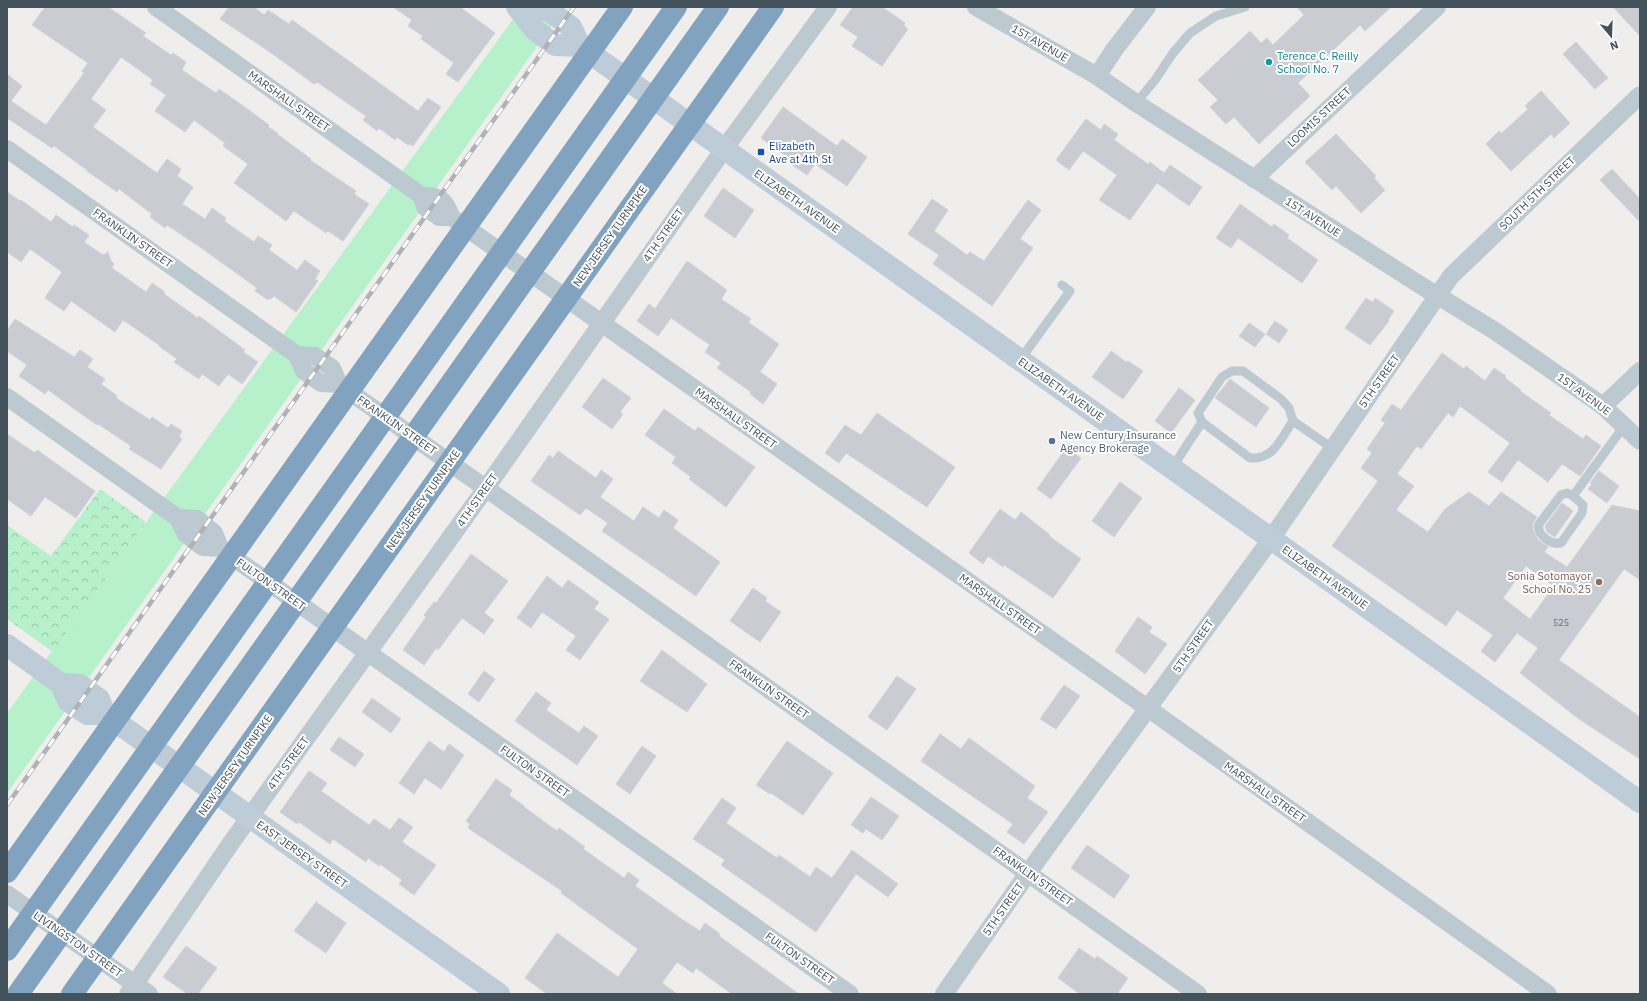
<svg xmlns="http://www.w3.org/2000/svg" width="1647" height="1001" viewBox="0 0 1647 1001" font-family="'IBM Plex Sans',sans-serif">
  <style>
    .grass { fill: #b7f1cb }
    .park { fill: url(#park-crowns) }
    .building { fill: #c9ccd2; stroke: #d0d3d9; fill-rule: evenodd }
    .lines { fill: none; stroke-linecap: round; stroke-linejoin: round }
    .lane { stroke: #bcc9d1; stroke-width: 9 }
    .street { stroke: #bcc9d1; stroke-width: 18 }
    .secondary { stroke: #beccd8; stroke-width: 22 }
    .highway { stroke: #81a3c0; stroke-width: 22 }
    .rail-casing { stroke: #afb3b8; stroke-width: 4.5 }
    .rail { stroke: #fff; stroke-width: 3; stroke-dasharray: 9; stroke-linecap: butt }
    .culture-dot { fill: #0f9aa8; stroke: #fff; stroke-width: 1.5 }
    .transit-dot { fill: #1a4fb4; stroke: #fff; stroke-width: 1.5 }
    .service-dot { fill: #5c6f8a; stroke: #fff; stroke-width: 1.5 }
    .education-dot { fill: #8d6e63; stroke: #fff; stroke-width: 1.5 }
    .labels { text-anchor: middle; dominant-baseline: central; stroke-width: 4; stroke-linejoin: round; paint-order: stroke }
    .number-label { font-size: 9px; fill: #65707a }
    .street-label { font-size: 11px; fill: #44525c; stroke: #fff }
    .culture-label { font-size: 11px; fill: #0d838f; stroke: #fff; text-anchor: start }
    .transit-label { font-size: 11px; fill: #164399; stroke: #fff; text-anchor: start }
    .service-label { font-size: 11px; fill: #4e5e75; stroke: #fff; text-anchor: start }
    .education-label { font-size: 11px; fill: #785e54; stroke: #fff; text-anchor: end }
  </style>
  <defs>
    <pattern id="park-crowns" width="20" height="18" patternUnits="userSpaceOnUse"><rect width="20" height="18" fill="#b7f1cb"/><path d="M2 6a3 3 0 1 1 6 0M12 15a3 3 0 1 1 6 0" fill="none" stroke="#96c6a8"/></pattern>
  </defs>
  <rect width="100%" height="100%" fill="#f0eded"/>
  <path class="grass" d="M522 7H565L7 793V713Z"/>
  <path class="park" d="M100 489 146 522 53 652 7 619V525L51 556Z"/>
  <g class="building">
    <path d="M45 7H108L146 33 143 36 171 55 173 53 186 62 182 70 216 93 219 89 249 110 269 125 268 127 278 133 277 134 311 159 310 160 356 191 354 194 369 204 343 241 328 231 326 233 294 211 286 221 234 183 248 164 223 146 225 143 194 120 185 132 155 111 166 95 150 84 153 80 121 57 91 99 106 110 93 127 157 173 167 159 181 169 177 176 193 187 182 204 205 219 212 208 226 218 224 221 254 242 258 236 272 245 269 250 297 270 305 260 320 271 315 279 318 281 296 312 274 296 271 299 269 298 268 300 255 291 257 288 200 247 167 225 165 228 150 217 152 214 119 189 117 192 87 171V170L54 146 52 148 7 118V74L22 86 11 101 46 125 84 73 82 71 88 63 32 25Z"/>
    <path d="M229 7H254L264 15 268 10 289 24 292 20 418 111 428 98 441 107 413 146 409 144 408 145 397 137 395 140 379 128 377 131 363 120 366 116 317 82 314 84 267 50 220 19Z"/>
    <path d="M393 7H460L495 33 458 82 446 74 454 63 421 39 423 36 408 26 412 20Z"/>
    <path d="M853 7H882L905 23 904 26 908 29 882 66 852 46 858 37 840 25Z"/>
    <path d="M1297 7H1391L1365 31 1360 25 1298 83 1310 96 1259 144 1234 117 1226 124 1210 107 1218 100 1198 80 1250 31 1261 43 1267 38 1273 45 1304 15Z"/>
    <path d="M1613 7H1640V36Z"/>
    <path d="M1576 42 1608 78 1595 89 1563 54Z"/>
    <path d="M1541 91 1570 123 1554 138 1551 134 1511 171 1486 144 1499 131 1501 134 1528 109 1525 106Z"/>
    <path d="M783 107 837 146 842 139 867 157 847 186 815 164 807 175 791 164 793 161 761 138Z"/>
    <path d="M1086 119 1101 130 1104 124 1118 134 1114 140 1148 164 1150 162 1164 173 1130 220 1099 200 1117 175 1083 151 1069 170 1056 160Z"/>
    <path d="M1336 134 1376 176 1374 178 1385 190 1361 213 1336 186 1332 190 1305 162Z"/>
    <path d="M1170 165 1202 187 1189 206 1157 183Z"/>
    <path d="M1612 169 1640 199V222L1600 180Z"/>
    <path d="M723 188 754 210 735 238 704 216Z"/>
    <path d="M7 192 20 201 21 200 51 222 56 215 73 227 74 225 89 235 84 242 103 255 108 252 111 261 114 264 112 268 146 292 152 283 165 292 164 294 198 318 199 316 245 350 243 352 258 362 242 384 228 374 219 386 202 374 199 379 174 362 177 359 159 346V345L123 320 115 332 71 301 64 311 45 298 62 272 30 249 21 262 7 252Z"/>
    <path d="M932 199 948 210 934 231 967 255 970 252 984 261 1028 200 1041 210 1020 239 1033 248 992 306 933 264 939 255 908 234Z"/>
    <path d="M1240 204 1272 227 1274 224 1289 235 1287 238 1318 260 1302 283 1238 238 1231 248 1216 238Z"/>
    <path d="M687 261 727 290 721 299 751 319 748 322 779 344 760 372 777 384 763 404 750 394 751 392 717 368 721 363 705 352 710 345 671 318 658 336 637 321 649 304 655 309Z"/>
    <path d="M1366 298 1373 302 1375 298 1394 311 1388 320 1389 321 1370 345 1345 328Z"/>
    <path d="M15 319 74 357 80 350 93 359 87 367 105 379 101 384 117 396 116 398 150 420 152 417 168 428 171 424 182 431 179 436 182 439 161 469 129 449 131 446 98 424 97 425 48 390 45 394 19 376 27 365 7 351V331Z"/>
    <path d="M1275 321 1288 330 1279 343 1266 334Z"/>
    <path d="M1249 323 1265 334 1255 347 1239 336Z"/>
    <path d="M1111 351 1126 362 1128 361 1143 371 1123 399 1092 377Z"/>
    <path d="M1442 353 1464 369 1466 366 1485 381 1494 368 1506 376 1505 378 1521 390 1520 391 1551 413 1549 415 1583 439 1586 435 1601 446 1580 476 1562 464 1548 482 1518 460 1502 482 1488 472 1510 443 1460 406 1453 417 1448 413 1421 449 1417 446 1397 474 1414 486 1396 510 1428 532 1445 509 1469 492 1489 506 1501 492 1537 517 1533 523V530L1538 540 1548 547 1544 552 1567 567 1612 505 1640 511V580L1624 569 1559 660 1640 717V759L1579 719 1520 673 1538 648 1517 633 1495 662 1481 651 1493 635 1457 610 1446 626 1332 546 1378 481 1361 468 1372 453 1367 449 1385 423 1381 420 1392 404 1401 410ZM1526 566 1554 586 1530 619 1503 598Z"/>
    <path d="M603 378 631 398 620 412 623 414 612 429 582 407Z"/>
    <path d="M1230 379 1269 408 1256 427 1215 398Z"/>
    <path d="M1179 388 1195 400 1171 433 1155 421Z"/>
    <path d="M664 409 695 431 698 427 755 467 726 507 689 479 691 477 672 463 676 457 645 435Z"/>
    <path d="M877 413 955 467 927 507 846 453 839 463 825 453 845 425 861 435Z"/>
    <path d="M7 434 35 453 37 450 95 491 76 518 45 497 31 516 7 499Z"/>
    <path d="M1066 448 1081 458 1051 499 1037 489Z"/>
    <path d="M558 451 596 478 601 470 613 479 600 497 634 521 643 507 659 518 664 510 678 520 673 528 720 562 696 596 602 531 608 523 586 508 580 515 531 481 549 455 553 458Z"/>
    <path d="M1599 471 1619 486 1607 503 1588 489 1592 484 1590 483Z"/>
    <path d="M1120 482 1142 498 1114 537 1092 521Z"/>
    <path d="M1562 503 1573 511 1555 537 1547 532 1545 526Z"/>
    <path d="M1000 509 1015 520 1021 512 1050 535 1049 536 1081 559 1053 598 1004 565 1003 567 988 556 983 564 969 553Z"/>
    <path d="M471 554 508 581 484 613 494 620 484 634 462 618 438 650 436 648 424 665 403 650 426 617 424 615 434 602 436 603Z"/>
    <path d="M547 576 562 588 568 580 599 602 594 609 609 619 580 660 566 650 576 636 542 612 531 628 517 618Z"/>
    <path d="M753 588 767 598 765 601 781 612 760 642 730 621Z"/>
    <path d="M1138 617 1152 627 1149 632 1167 644 1145 674 1115 651Z"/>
    <path d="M662 650 707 684 687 712 640 681Z"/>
    <path d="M484 671 495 679 479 702 468 694Z"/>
    <path d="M897 676 916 689 887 730 868 717Z"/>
    <path d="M1064 685 1080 696 1056 729 1040 719Z"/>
    <path d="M536 692 551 703 546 710 579 733 584 726 598 736 577 765 515 721Z"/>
    <path d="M372 698 401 719 391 733 362 712Z"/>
    <path d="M940 734 961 749 969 738 1035 786 1027 798 1048 812 1024 844 1007 832 1013 824 921 761Z"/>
    <path d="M339 737 364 754 355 767 330 750Z"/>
    <path d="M429 741 444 752 449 744 464 755 441 789 425 778 414 794 399 783Z"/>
    <path d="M787 741 833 773 803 815 771 793 770 794 756 785Z"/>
    <path d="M642 746 656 756 630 794 616 784Z"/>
    <path d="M309 771 327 783 321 791 369 825 374 819 390 830 399 818 413 827 402 842 436 865 414 895 399 884 402 880 380 864 379 866 368 858 366 862 333 839 330 844 299 822 297 824 280 812Z"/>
    <path d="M496 779 512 790 509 795 524 806V807L557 831 559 828 585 847 583 849 624 878 628 872 639 880 635 886 683 920 700 931 705 923 720 934 719 936 734 947 799 994H732L696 968 693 973 677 962 662 983 677 994H547L525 978 557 933 618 977 638 949 561 893 562 891 468 828 470 824 466 821Z"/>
    <path d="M871 797 899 816 882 840 866 829 863 833 851 825Z"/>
    <path d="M722 798 736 808 726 823 777 858 779 855 810 877 816 867 832 878 852 850 898 884 888 897 856 874 816 932 721 865 725 860 693 839Z"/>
    <path d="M1087 845 1130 876 1114 898 1071 868Z"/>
    <path d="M316 902 346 923 326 953 294 931Z"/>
    <path d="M186 946 217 968 198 994H188L163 977Z"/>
    <path d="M1079 948 1095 959 1097 956 1128 978 1117 994H1080L1058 978Z"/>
  </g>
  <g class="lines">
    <g class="lane">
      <path d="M1136 103 1155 80 1173 53 1190 33 1216 16 1245 7"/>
      <path d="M1020 360 1070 291 1062 285"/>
      <path d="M1293 421 1289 408 1281 399 1243 371H1232L1222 377 1198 413 1202 422 1250 458C1274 460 1281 438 1293 421L1332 448"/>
      <path d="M1172 468 1202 422"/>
      <path d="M1573 496 1583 505 1582 513 1561 543C1551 545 1536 535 1539 524L1561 495 1567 493 1573 496 1624 426"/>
    </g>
    <g class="street">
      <path d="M156 7 422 196 425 207 439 217H451L1149 709 1548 994"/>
      <path d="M976 7 1097 76 1136 103 1417 283 1495 331 1603 406 1640 441"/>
      <path d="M1097 76 1114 50 1147 7"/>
      <path d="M7 149 297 355 315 356 332 368 339 384 1198 994"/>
      <path d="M1254 179 1437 7"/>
      <path d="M422 196C439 195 446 200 451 217"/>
      <path d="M297 355 304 371 321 383 339 384"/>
      <path d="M7 397 178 518 186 534 203 547 220 548 850 994"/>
      <path d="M1603 406 1640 371"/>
      <path d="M178 518 197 519 214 533 220 548"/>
      <path d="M7 894 149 994"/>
      <path d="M128 994 231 843 486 488 724 149 828 7"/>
      <path d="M944 994 1028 873 1271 539 1451 276 1640 95"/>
    </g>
    <g class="secondary">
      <path d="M517 7 535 30 555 45 580 46"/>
      <path d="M537 7 551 12 571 27 580 46 1640 802"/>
      <path d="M7 645 61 684 80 685 99 699 105 714 499 994"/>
      <path d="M61 684 68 701 87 714H105"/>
    </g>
    <g class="highway">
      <path d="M7 872 622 7"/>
      <path d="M7 950 676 7"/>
      <path d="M18 994 718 7"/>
      <path d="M72 994 773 7"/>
    </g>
    <defs>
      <path id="rail" d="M7 805 574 7"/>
    </defs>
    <use href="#rail" class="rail-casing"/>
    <use href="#rail" class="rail"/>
  </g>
  <circle class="culture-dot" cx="1269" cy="62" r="4"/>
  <rect class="transit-dot" x="757" y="148" width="8" height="8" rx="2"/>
  <circle class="service-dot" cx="1052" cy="441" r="4"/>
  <circle class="education-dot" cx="1599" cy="582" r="4"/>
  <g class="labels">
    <g class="number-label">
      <text x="1561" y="622">525</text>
    </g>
    <g class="street-label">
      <text transform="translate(1040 43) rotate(30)">1ST AVENUE</text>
      <text transform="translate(289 101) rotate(35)">MARSHALL STREET</text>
      <text transform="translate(1319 117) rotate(-43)">LOOMIS STREET</text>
      <text transform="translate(1537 193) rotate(-44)">SOUTH 5TH STREET</text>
      <text transform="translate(797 201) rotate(35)">ELIZABETH AVENUE</text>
      <text transform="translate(1313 217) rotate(33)">1ST AVENUE</text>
      <text transform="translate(663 235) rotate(-55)">4TH STREET</text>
      <text transform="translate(610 236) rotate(-55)">NEW JERSEY TURNPIKE</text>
      <text transform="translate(133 238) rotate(35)">FRANKLIN STREET</text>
      <text transform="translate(1379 381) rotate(-55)">5TH STREET</text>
      <text transform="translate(1061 389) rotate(35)">ELIZABETH AVENUE</text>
      <text transform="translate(1584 394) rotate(36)">1ST AVENUE</text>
      <text transform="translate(736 418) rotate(35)">MARSHALL STREET</text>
      <text transform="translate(397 425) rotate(35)">FRANKLIN STREET</text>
      <text transform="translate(423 500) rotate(-55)">NEW JERSEY TURNPIKE</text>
      <text transform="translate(477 500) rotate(-55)">4TH STREET</text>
      <text transform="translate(1325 577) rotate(35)">ELIZABETH AVENUE</text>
      <text transform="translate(271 584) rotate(35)">FULTON STREET</text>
      <text transform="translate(1000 604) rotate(35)">MARSHALL STREET</text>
      <text transform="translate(1193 646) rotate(-55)">5TH STREET</text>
      <text transform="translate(769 689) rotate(35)">FRANKLIN STREET</text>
      <text transform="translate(288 763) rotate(-54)">4TH STREET</text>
      <text transform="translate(235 765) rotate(-55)">NEW JERSEY TURNPIKE</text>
      <text transform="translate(535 771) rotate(35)">FULTON STREET</text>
      <text transform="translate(1265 792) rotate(35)">MARSHALL STREET</text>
      <text transform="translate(302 854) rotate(35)">EAST JERSEY STREET</text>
      <text transform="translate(1033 876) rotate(35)">FRANKLIN STREET</text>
      <text transform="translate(1003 909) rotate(-55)">5TH STREET</text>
      <text transform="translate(78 944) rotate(35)">LIVINGSTON STREET</text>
      <text transform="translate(800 958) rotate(35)">FULTON STREET</text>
    </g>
    <g class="culture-label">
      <text x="1277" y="56">Terence C. Reilly<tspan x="1277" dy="13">School No. 7</tspan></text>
    </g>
    <g class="transit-label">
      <text x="769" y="146">Elizabeth<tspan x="769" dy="13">Ave at 4th St</tspan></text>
    </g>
    <g class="service-label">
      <text x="1060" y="435">New Century Insurance<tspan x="1060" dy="13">Agency Brokerage</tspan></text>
    </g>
    <g class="education-label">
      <text x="1591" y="576">Sonia Sotomayor<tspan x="1591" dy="13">School No. 25</tspan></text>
    </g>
  </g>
  <rect width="1647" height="1001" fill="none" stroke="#44525c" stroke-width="16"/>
  <g transform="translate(1611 36) rotate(161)" stroke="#ffffff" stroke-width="3" paint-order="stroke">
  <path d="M0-3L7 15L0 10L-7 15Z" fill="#44525c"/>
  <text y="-6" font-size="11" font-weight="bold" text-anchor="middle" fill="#44525c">N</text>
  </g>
</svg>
